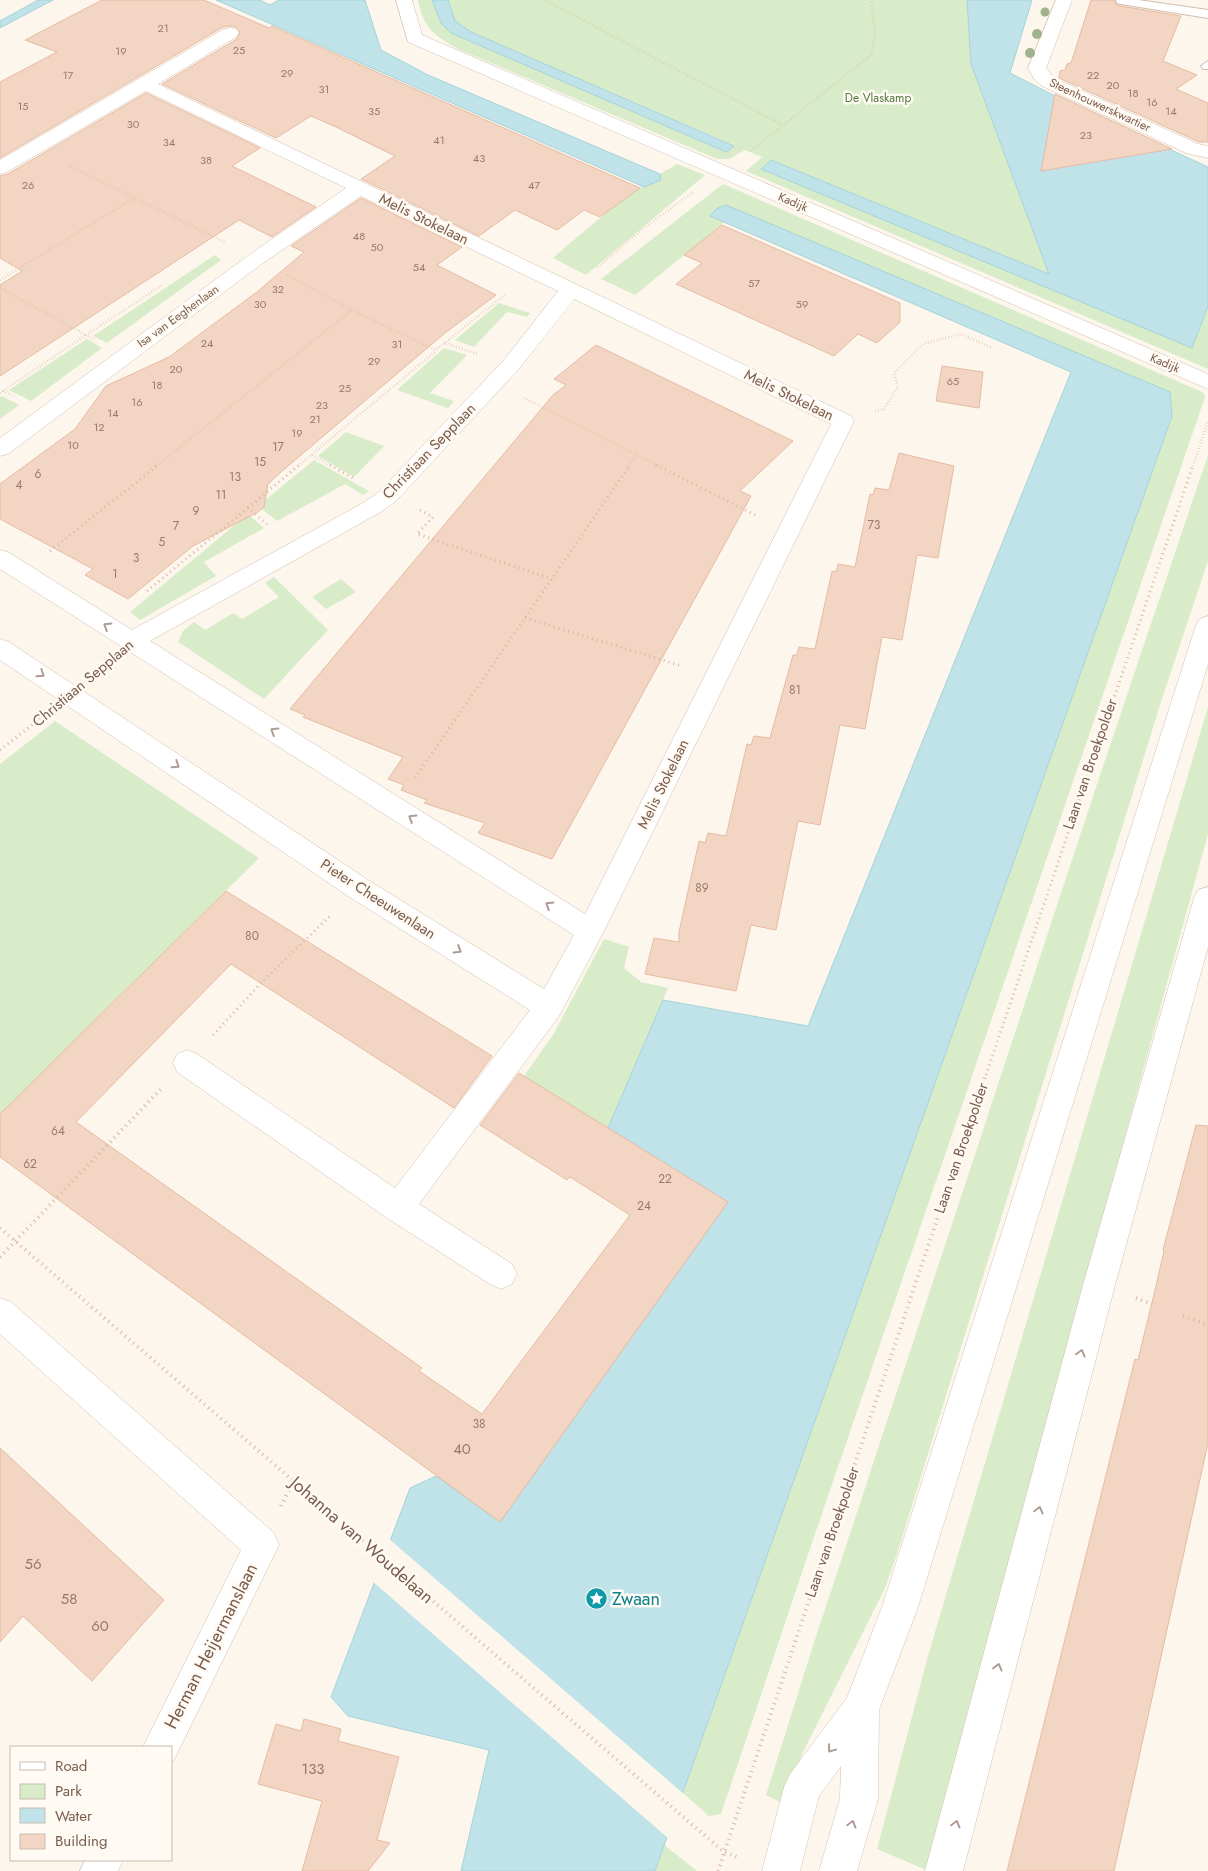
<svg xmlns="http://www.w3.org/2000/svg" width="1208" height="1871" viewBox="0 0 1208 1871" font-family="Jost,sans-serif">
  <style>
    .green { fill: #d8ecc9 }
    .water { fill: #bfe3e8; stroke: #a5d3da }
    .pier { fill: #fdf6ec }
    .building { fill: #f3d5c3; stroke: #e6bba3 }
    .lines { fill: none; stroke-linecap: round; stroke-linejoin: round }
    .lane-casing { stroke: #d1beb0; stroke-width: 2 }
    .street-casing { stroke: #d1beb0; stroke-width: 1 }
    .secondary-casing { stroke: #d6c0b0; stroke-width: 1 }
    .path-far2 { stroke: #d9b8a5; stroke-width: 2.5; stroke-dasharray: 0.5 2.5; stroke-linecap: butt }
    .path-far1 { stroke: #d9b8a5; stroke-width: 3; stroke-dasharray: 1 4; stroke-linecap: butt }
    .path { stroke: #d9b8a5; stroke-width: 4; stroke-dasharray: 1 4.5; stroke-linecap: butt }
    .lane { fill: #fff; fill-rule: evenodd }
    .street { fill: #fff; fill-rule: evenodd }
    .secondary { fill: #fff; fill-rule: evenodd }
    .tree { fill: #a0b28e }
    .oneway { stroke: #af9d94 }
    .labels { text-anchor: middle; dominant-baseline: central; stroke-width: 5; stroke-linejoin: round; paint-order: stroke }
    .far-number-label { font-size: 11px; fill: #987a6a }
    .far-park-label { font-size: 12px; fill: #537a41; stroke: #fffaf3 }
    .far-street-label { font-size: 12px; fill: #7a5c4d; stroke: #fffaf3 }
    .number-label { font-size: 12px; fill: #987a6a }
    .street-label { font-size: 15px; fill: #7a5c4d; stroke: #fffaf3 }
    .near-number-label { font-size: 15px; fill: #987a6a }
    .near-street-label { font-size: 18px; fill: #7a5c4d; stroke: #fffaf3 }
    .near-culture-label { font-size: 18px; fill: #0d838f; stroke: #fffaf3; text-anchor: start }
  </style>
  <rect width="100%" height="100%" fill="#fdf6ec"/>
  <g class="green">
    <path d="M418 0H432L441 23 451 33 726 152 733 145 471 32 455 21 448 0H967L971 64 1050 274 771 160 1192 348 1208 306V369L746 171 762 157 745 150 729 159H717L458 49C434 35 423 28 418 0Z"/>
    <path d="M677 164 705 175 586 275 553 258C580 235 607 211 636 190 643 185 653 185 661 180L660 174Z"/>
    <path d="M723 184 1193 388 1204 393 1205 397 816 1531 721 1814 709 1816 683 1793 1172 416 710 216 725 222 635 295 601 279Z"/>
    <path d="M215 255 221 260 107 343 93 336Z"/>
    <path d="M499 303 530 313 527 317 507 312 474 347 455 340Z"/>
    <path d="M87 339 102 348 31 401 9 390Z"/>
    <path d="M444 348 467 355 430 393 454 401 448 408 397 390Z"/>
    <path d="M2 396 19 405 0 419V397Z"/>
    <path d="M346 432 384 446 354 477 318 456Z"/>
    <path d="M1208 455V561L1160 705 897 1554 885 1588 804 1750 782 1803 766 1795 810 1655 1099 778Z"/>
    <path d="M314 460 369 491 363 495 345 484 277 521 258 506Z"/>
    <path d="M248 514 264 528 204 562 216 576 140 620 130 612Z"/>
    <path d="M274 577 328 630 264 699 178 642 183 631 194 622 205 630 233 613 242 619 279 597 265 583Z"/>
    <path d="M341 579 356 592 326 609 312 597Z"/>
    <path d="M1208 707V834L1021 1515 926 1870 877 1849 928 1656Z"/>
    <path d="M55 721 259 858 0 1114V764Z"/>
    <path d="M604 939 629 947 624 968 641 982 668 988 608 1128 524 1076 553 1035Z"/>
    <path d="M664 1845 697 1871H655Z"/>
  </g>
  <g class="water">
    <path d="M38 0H53L0 28V21Z"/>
    <path d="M216 0H260L270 5 279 0H365L381 50 428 75 660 174 661 180 644 187Z"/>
    <path d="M432 0H448L455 21 471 32 734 146 726 152 451 33 441 23Z"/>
    <path d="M967 0H1032L1010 73 1055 96 1045 150 1169 149 1208 167V306L1192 348 761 169 771 160 1049 274 971 64Z"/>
    <path d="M726 205 1170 392 1172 416 655 1871H461L489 1750 348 1716 331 1697 410 1488 436 1476 500 1522 727 1203 608 1128 663 1000 808 1026 1071 372 710 216 716 209Z"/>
  </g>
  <path class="pier" d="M388 1538 685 1795 669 1839 372 1581Z"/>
  <g class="building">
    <path d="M102 0H204L269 28 272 26 640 188 600 217 584 210 557 230 515 210 479 236 361 179 395 156 336 127 311 116 276 138 162 84 237 39 240 32 236 27 230 26 223 27 0 158V82L57 52 25 40Z"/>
    <path d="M1091 0H1114L1117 5 1121 6 1181 16 1163 61 1197 75 1176 89 1208 103V142H1199L1059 78 1060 71 1065 70 1067 64 1071 63Z"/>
    <path d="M146 93 260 148 232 166 316 207 272 237 239 220 0 376V285L22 271 0 258V176L8 174Z"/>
    <path d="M1055 94 1172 149 1041 171Z"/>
    <path d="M361 198 462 247 437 265 496 295 445 333 281 472 268 484 264 507 258 512 193 546 128 599 85 575 93 569 0 519V484L75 429 106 386 169 357 257 292 304 252 291 246Z"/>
    <path d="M722 225 900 303V322L877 343 858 334 834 356 676 284 702 263 684 255Z"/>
    <path d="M596 345 793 441 740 491 751 496 552 859 478 833 485 823 424 803 427 800 401 790 404 785 388 779 403 757 303 717 305 715 290 709 553 395 566 385 554 379Z"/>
    <path d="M942 366 983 372 979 408 936 401Z"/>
    <path d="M899 453 954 466 938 558 917 555 902 640 882 637 865 729 840 725 820 825 798 821 776 930 751 925 736 991 645 974 654 938 679 942V932L699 841 705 843 708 833 726 836 747 744 751 745 754 736 770 738 793 655H797L799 647 815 649 832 571 836 572 838 564 855 567 870 494 873 495 875 488 889 490Z"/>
    <path d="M226 891 492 1056 454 1108 231 964 76 1122 422 1368 419 1371 482 1414 630 1215 570 1177 567 1180 480 1125 519 1073 728 1202 500 1522 0 1157V1114Z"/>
    <path d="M1196 1125 1208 1126V1443L1114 1871H1007L1135 1359 1138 1360 1156 1286 1164 1251 1163 1250Z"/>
    <path d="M0 1448 164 1600 92 1681 23 1616 0 1642Z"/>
    <path d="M304 1719 341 1729 338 1741 399 1757 377 1840 390 1843 368 1871H302L322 1801 258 1784 276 1724 301 1731Z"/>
  </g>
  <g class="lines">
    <defs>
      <g id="lane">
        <path d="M1116 0H1138L1208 10V18L1121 4 1117 3Z"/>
        <path d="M1208 61V69H1203L1201 66Z"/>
      </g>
      <g id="street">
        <path d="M396 0H412L422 35 1208 374V389L408 42Z"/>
        <path d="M1056 0H1072L1046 68 1054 78 1198 144 1208 146V158L1186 153 1042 86 1034 79 1028 68Z"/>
        <path d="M230 28 236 29 239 33 236 37 158 84 851 416 854 421 604 931 559 1016 419 1204 512 1264 517 1274 512 1284 501 1289 490 1284 387 1218 177 1072 173 1063 177 1054 187 1050 197 1054 395 1188 530 1010 348 896 0 660V639L9 642 368 880 544 989 574 935 0 569V550L8 552 132 630 363 503 379 492 504 360 558 291 361 196 263 263 8 454 0 456V438L249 255 346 188 146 91 7 172 0 174V160L224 29ZM574 299 831 424 585 914 150 641 379 513 395 502 518 370Z"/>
        <path d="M1208 887V947L1115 1285 963 1871H925L1083 1285 1194 898 1198 890Z"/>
        <path d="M0 1298 11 1302 274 1533 279 1545 174 1760 171 1761V1747H143L241 1550 0 1334Z"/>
        <path d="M85 1860H123L118 1871H80Z"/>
      </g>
      <path id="secondary" d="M1208 616V664L918 1607 879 1710 878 1799 857 1871H819L840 1799 841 1766 819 1796 800 1871H762L784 1787 790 1774 847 1698 882 1607 1196 625 1200 619Z"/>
    </defs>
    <use href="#lane" class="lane-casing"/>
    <use href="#street" class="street-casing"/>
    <use href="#secondary" class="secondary-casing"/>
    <g class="path-far2">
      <path d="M544 0 783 125"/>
      <path d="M751 151 872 54 875 31 871 0"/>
      <path d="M68 165 226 243"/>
      <path d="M598 267 644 228 693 192"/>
      <path d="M287 275 352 310 436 350 507 293"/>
      <path d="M0 280 134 198"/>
      <path d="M0 288 86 335 0 393"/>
      <path d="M94 339 86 335 164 284"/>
      <path d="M445 343 477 354"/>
      <path d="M3 391 16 397"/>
      <path d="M524 398 659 466"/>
      <path d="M875 411 884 409 898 387 894 373 923 344 961 334 992 348"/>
      <path d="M312 455 332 466"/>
      <path d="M156 466 352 310"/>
      <path d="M298 466 436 351"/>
      <path d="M629 466 637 455"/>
      <path d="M1193 466 1208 421"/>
    </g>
    <g class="path-far1">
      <path d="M330 465 355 479"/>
      <path d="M656 465 757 516"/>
      <path d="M248 508 299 465"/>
      <path d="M420 510 433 517 417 534 552 579"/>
      <path d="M50 551 158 465"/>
      <path d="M147 591 248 508 269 526"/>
      <path d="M525 618 682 666"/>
      <path d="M0 750 41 718"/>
      <path d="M415 778 630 465"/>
      <path d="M213 1035 262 982 331 915"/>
      <path d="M986 1075 1193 465"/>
    </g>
    <g class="path">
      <path d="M0 1228 724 1852 740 1858"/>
      <path d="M0 1257 162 1088"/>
      <path d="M1136 1298 1152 1304"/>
      <path d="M1183 1316 1208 1325"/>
      <path d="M281 1506 293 1481"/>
      <path d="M718 1871 986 1074"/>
    </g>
    <use href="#lane" class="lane"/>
    <use href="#street" class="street"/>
    <use href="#secondary" class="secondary"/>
  </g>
  <g class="tree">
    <circle cx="1045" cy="12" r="4.5"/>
    <circle cx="1037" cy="34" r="5"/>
    <circle cx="1030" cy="53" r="5"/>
  </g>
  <defs><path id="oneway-chevron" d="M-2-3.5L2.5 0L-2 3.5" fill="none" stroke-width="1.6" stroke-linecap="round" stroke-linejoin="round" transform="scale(1.25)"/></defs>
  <g class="oneway">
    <use href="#oneway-chevron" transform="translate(107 626) rotate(-148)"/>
    <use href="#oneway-chevron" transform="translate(41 674) rotate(34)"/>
    <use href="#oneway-chevron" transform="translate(274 731) rotate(-148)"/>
    <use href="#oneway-chevron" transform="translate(176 765) rotate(34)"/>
    <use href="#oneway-chevron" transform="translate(412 818) rotate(-148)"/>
    <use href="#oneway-chevron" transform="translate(549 905) rotate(-148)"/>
    <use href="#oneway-chevron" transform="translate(458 950) rotate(32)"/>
    <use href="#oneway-chevron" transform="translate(1081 1353) rotate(-75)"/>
    <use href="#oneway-chevron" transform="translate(1039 1510) rotate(-75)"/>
    <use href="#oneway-chevron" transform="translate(998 1667) rotate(-75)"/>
    <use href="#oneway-chevron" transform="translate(831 1749) rotate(127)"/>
    <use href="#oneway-chevron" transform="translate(852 1824) rotate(-74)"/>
    <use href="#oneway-chevron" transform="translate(956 1824) rotate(-75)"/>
  </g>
  <defs>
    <symbol id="sight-disc" viewBox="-11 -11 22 22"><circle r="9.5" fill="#0f9aa8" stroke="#fffaf3"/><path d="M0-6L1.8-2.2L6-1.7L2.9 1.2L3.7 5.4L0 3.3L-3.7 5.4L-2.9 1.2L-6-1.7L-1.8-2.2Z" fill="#fff"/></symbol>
  </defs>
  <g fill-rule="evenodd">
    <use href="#sight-disc" x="584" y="1586" width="25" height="25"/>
  </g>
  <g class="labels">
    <g class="far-number-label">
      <text x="163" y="28">21</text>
      <text x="239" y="50">25</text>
      <text x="121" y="51">19</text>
      <text x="287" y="73">29</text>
      <text x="68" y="75">17</text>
      <text x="1093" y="75">22</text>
      <text x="1113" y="85">20</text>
      <text x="324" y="89">31</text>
      <text x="1133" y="93">18</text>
      <text x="1152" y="102">16</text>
      <text x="23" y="106">15</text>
      <text x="374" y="111">35</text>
      <text x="1171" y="111">14</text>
      <text x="133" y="124">30</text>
      <text x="1086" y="135">23</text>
      <text x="439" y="140">41</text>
      <text x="169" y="142">34</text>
      <text x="479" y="158">43</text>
      <text x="206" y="160">38</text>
      <text x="28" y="185">26</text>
      <text x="534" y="185">47</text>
      <text x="359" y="236">48</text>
      <text x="377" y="247">50</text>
      <text x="419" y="267">54</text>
      <text x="754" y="283">57</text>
      <text x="278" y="289">32</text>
      <text x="260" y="304">30</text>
      <text x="802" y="304">59</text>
      <text x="207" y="343">24</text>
      <text x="397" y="344">31</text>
      <text x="374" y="361">29</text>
      <text x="176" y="369">20</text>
      <text x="953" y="381">65</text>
      <text x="157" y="385">18</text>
      <text x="345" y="388">25</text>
      <text x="137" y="402">16</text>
      <text x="322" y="405">23</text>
      <text x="113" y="413">14</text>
      <text x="315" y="419">21</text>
      <text x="99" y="427">12</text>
      <text x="297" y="433">19</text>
      <text x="73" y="445">10</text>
    </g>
    <g class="far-park-label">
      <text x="878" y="98">De Vlaskamp</text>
    </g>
    <g class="far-street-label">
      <text transform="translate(1100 105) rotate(25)">Steenhouwerskwartier</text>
      <text transform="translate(793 202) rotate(23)">Kadijk</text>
      <text transform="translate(178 316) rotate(-36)">Isa van Eeghenlaan</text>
      <text transform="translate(1165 363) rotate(23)">Kadijk</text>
    </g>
    <g class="number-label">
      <text x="278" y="447">17</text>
      <text x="260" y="462">15</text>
      <text x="38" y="474">6</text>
      <text x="235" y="477">13</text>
      <text x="19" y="485">4</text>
      <text x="221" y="495">11</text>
      <text x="196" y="511">9</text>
      <text x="874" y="525">73</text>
      <text x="176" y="526">7</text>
      <text x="162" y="542">5</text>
      <text x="136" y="558">3</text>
      <text x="115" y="574">1</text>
      <text x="795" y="690">81</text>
      <text x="702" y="888">89</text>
      <text x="252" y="936">80</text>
      <text x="58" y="1131">64</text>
      <text x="30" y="1164">62</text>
      <text x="665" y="1179">22</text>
      <text x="644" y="1206">24</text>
      <text x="479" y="1424">38</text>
    </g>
    <g class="street-label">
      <text transform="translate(424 219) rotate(26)">Melis Stokelaan</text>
      <text transform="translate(789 395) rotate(26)">Melis Stokelaan</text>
      <text transform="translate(429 451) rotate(-46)">Christiaan Sepplaan</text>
      <text transform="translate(83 683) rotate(-40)">Christiaan Sepplaan</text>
      <text transform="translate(1090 764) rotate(-71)">Laan van Broekpolder</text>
      <text transform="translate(663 784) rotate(-64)">Melis Stokelaan</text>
      <text transform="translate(378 899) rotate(33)">Pieter Cheeuwenlaan</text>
      <text transform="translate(961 1148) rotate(-71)">Laan van Broekpolder</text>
      <text transform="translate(832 1532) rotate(-71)">Laan van Broekpolder</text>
    </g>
    <g class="near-number-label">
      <text x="462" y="1449">40</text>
      <text x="33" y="1564">56</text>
      <text x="69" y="1599">58</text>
      <text x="100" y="1626">60</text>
      <text x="313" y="1769">133</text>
    </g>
    <g class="near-street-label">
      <text transform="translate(362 1540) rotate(41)">Johanna van Woudelaan</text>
      <text transform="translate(211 1646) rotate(-63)">Herman Heijermanslaan</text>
    </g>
    <g class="near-culture-label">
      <text x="612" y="1599">Zwaan</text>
    </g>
  </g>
  <rect x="10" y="1746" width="162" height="115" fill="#fffaf3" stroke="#cabbb1"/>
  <rect x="20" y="1762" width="25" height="8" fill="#ffffff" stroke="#cabbb1"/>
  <text x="55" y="1771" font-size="15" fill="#7a5c4d">Road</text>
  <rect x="20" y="1784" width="25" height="15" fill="#d8ecc9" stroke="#cabbb1"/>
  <text x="55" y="1796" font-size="15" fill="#7a5c4d">Park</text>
  <rect x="20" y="1808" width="25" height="15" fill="#bfe3e8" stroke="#cabbb1"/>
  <text x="55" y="1821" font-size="15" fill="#7a5c4d">Water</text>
  <rect x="20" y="1834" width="25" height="15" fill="#f3d5c3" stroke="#cabbb1"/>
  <text x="55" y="1846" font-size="15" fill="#7a5c4d">Building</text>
</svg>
